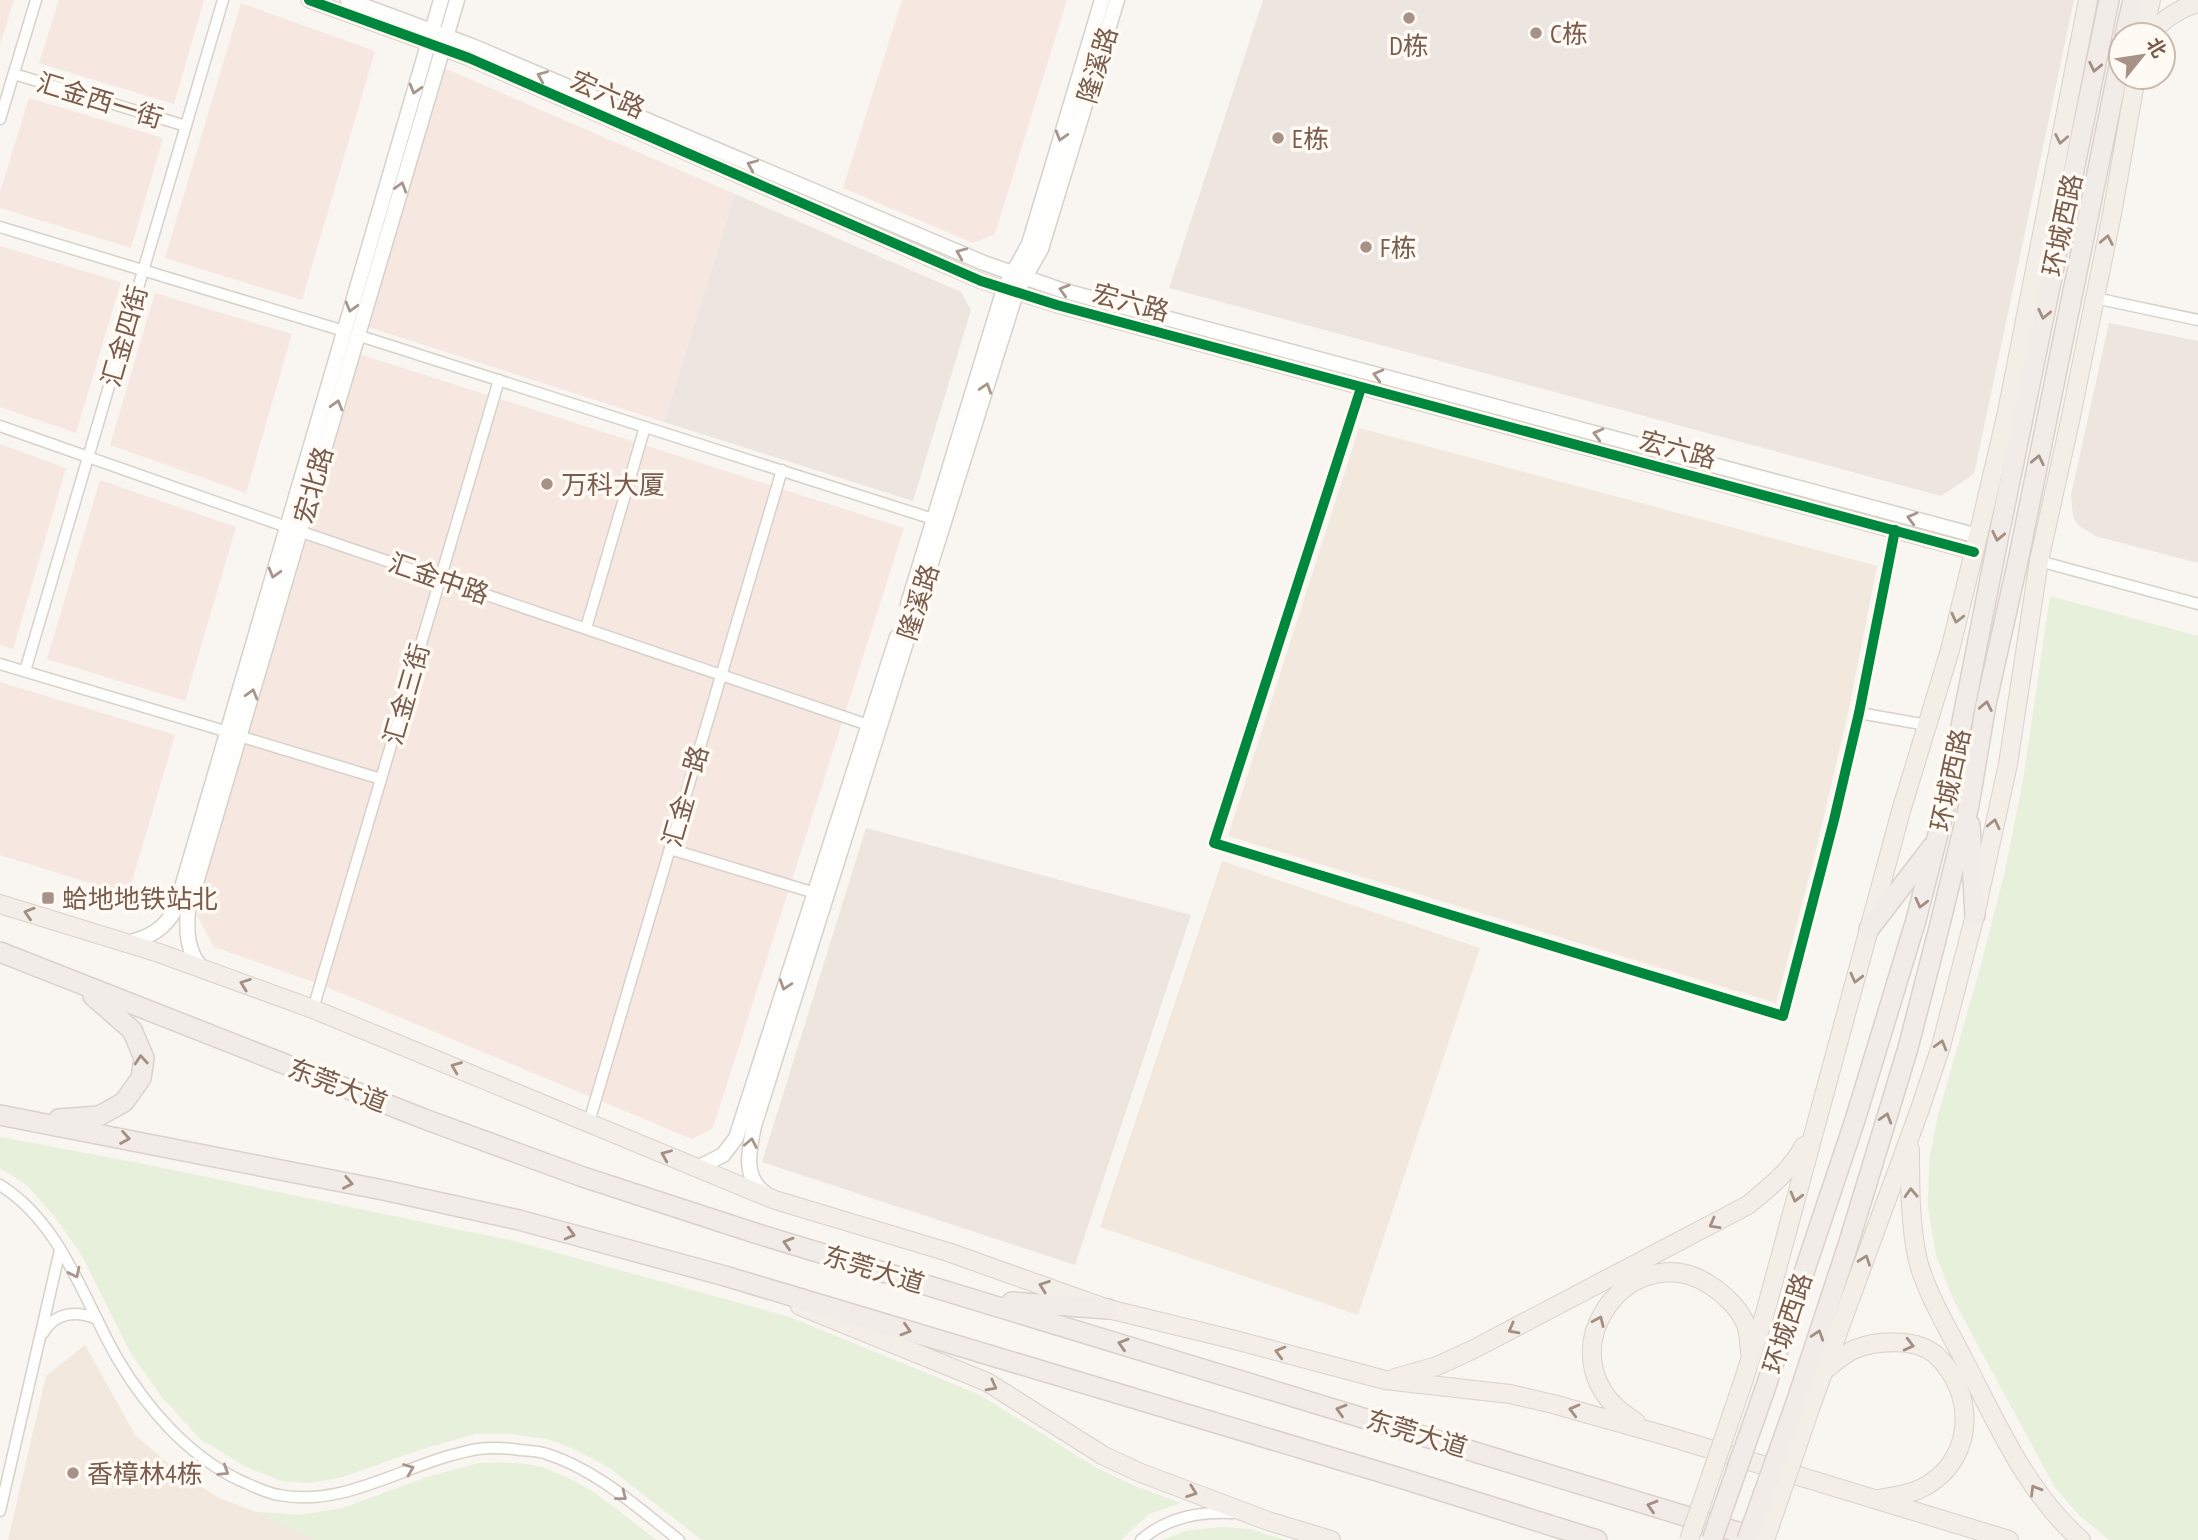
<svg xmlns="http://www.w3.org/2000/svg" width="2198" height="1540" viewBox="0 0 2198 1540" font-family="'PT Sans Narrow','Noto Sans SC',sans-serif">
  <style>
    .residential { fill: #f2e8de }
    .commercial { fill: #f6e8e1 }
    .industrial { fill: #ede5e0 }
    .green { fill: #e7f0db }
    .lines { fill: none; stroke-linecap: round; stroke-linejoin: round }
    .minor-casing { stroke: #d7d1cb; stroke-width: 13 }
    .tertiary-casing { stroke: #d7d1cb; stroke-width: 17 }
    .primary-casing { stroke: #dad1cc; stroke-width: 20 }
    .trunk-casing { stroke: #dad1cc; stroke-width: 22 }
    .minor { stroke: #fefefd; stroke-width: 10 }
    .tertiary { stroke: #fefefd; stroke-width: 14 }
    .primary { stroke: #f3eee8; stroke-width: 18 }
    .trunk { stroke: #f2ece8; stroke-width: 19 }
    .primary-bridge-casing { stroke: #dad1cc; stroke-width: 20; stroke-linecap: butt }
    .trunk-bridge-casing { stroke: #dad1cc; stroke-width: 22; stroke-linecap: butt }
    .primary-bridge { stroke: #f3eee8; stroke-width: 18 }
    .trunk-bridge { stroke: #f2ece8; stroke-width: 19 }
    .cycleway-casing { stroke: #fffaf3; stroke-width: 15 }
    .cycleway { stroke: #00873e; stroke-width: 10 }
    .oneway { stroke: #a48e83 }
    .oneway2 { stroke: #a8958b }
    .oneway3 { stroke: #a48f83 }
    .poi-dot { fill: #a69286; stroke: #fffaf3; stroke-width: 2.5 }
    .labels { text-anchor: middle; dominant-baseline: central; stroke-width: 7; stroke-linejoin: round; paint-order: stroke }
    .poi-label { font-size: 26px; fill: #7a5c4d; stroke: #fffaf3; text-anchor: start }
    .street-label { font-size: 26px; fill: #7a5c4d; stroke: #fffaf3 }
  </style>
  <rect width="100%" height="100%" fill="#f9f5f0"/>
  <g class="residential">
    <path d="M1359 428 1877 566 1848 713 1814 858 1776 1003 1228 836Z"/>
    <path d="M1222 861 1480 948 1358 1315 1100 1227Z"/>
    <path d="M85 1345 135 1435 176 1470 217 1497 256 1512 300 1515 343 1508 428 1477 479 1463H508L541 1467 562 1475 592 1491 656 1540H8L46 1376Z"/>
  </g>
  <g class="commercial">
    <path d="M0 0H14L0 45Z"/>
    <path d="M59 0H204L174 104 39 63Z"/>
    <path d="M902 0H1067L995 234 973 243 843 188Z"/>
    <path d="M241 3 375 51 302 300 165 258Z"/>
    <path d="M444 68 735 194 664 422 368 327Z"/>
    <path d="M29 98 163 138 131 248 0 208V192Z"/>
    <path d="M0 246 121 282 76 433 0 407Z"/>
    <path d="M155 293 292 334 246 493 110 445Z"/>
    <path d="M359 354 904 528 713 1128 692 1139 322 985 214 947 195 912Z"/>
    <path d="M0 444 66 468 13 649 0 645Z"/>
    <path d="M100 480 236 527 185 701 47 659Z"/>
    <path d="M0 682 175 735 128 895 0 855Z"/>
  </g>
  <g class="industrial">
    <path d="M1263 0H2074L1974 474 1941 496 1169 288Z"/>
    <path d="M735 194 961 292 971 310 913 501 664 422Z"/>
    <path d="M2109 323 2198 341V563L2095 536 2078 525 2073 516 2071 495Z"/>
    <path d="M866 828 1191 915 1075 1265 762 1162Z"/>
  </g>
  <g class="green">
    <path d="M2050 596 2198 636V1540H2109L2078 1514 2054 1486 1953 1299 1936 1255 1928 1208 1929 1161 1938 1115 1982 961 2005 871 2023 780Z"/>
    <path d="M0 1137 144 1164 514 1241 790 1317 980 1395 1097 1468 1135 1486 1181 1503 1149 1514 1121 1540H702L608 1467 574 1449 548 1439 509 1434H475L419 1450 343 1477 311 1483 281 1481 244 1466 200 1439 161 1396 130 1352 81 1254 55 1217 27 1185 0 1168Z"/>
    <path d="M479 1463C499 1463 523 1461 543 1468 586 1481 621 1513 656 1540H315L256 1512 300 1515 343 1508 428 1477Z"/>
    <path d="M1221 1527 1250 1529 1285 1540H1163L1185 1531Z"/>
  </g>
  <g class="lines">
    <defs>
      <g id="minor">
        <path d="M14 74 186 126"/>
        <path d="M0 119 36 0"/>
        <path d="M0 227 344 331"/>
        <path d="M2095 298 2198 320"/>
        <path d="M357 335 933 519"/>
        <path d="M1361 388 1214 843 1783 1016 1834 820 1859 713 1895 530"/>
        <path d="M0 426 287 527 874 727"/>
        <path d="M2039 561 2198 604"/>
        <path d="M586 628 645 427"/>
        <path d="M0 664 228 732"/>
        <path d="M25 671 223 0"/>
        <path d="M1859 713 1927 725"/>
        <path d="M239 736 381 779"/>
        <path d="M670 849 815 893"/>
        <path d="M313 1009 499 380"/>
        <path d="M589 1122 782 470"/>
        <path d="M0 1185C61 1223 83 1298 117 1358 146 1407 187 1455 239 1480 251 1485 266 1493 279 1495 339 1507 397 1470 452 1455 461 1453 470 1450 478 1449 492 1447 507 1448 520 1450 529 1451 539 1451 547 1454 597 1470 638 1508 679 1540"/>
        <path d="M43 1333C55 1312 77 1310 97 1319"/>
        <path d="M0 1511 60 1250"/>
        <path d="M1141 1540C1166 1518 1199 1511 1233 1513"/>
      </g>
      <g id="tertiary">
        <path d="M309 0 469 58 981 281 1057 305 1974 552"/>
        <path d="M348 0 472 46 984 263 1061 290 1978 536"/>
        <path d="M908 604 1004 289 1029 244 1102 0"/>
        <path d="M126 943C149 938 165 929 176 908L441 0"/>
        <path d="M203 969C187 953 186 932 188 910L457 0"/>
        <path d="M697 1168 723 1155 736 1138 897 637"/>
        <path d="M766 1194C742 1178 749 1150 754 1126L1016 293 1041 249 1117 0"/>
      </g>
      <g id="primary">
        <path d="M2143 35 2151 0"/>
        <path d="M2151 35C2163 18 2178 9 2198 3"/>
        <path d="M0 904 159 953 313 1009 775 1200 948 1252 1108 1309 1235 1340 1385 1380 1510 1394 1553 1404 1667 1436 2009 1540"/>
        <path d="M1910 1149C1910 1186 1910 1225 1918 1261 1927 1294 1947 1327 1963 1358 1996 1421 2026 1492 2081 1540"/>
        <path d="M800 1306 987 1382 1104 1456 1141 1473 1268 1521 1331 1540"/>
        <path d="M1825 1370C1834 1363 1845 1353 1855 1349 1878 1340 1918 1338 1937 1356 1975 1392 1975 1455 1929 1484 1914 1494 1895 1496 1878 1499"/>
        <path d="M1395 1378 1437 1366 1474 1349 1748 1205C1770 1187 1790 1171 1804 1146"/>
        <path d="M1744 1379 1765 1313 1901 811 1950 650 1978 536 2007 412 2088 0"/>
        <path d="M1812 1403 1920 1109 1941 1046 1975 915 2008 764 2039 561 2070 421 2112 214 2136 77"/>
        <path d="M1636 1422C1535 1362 1628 1231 1710 1285 1724 1294 1740 1309 1746 1325 1749 1333 1749 1343 1750 1352"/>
      </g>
      <g id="trunk">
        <path d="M2125 35 2133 0"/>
        <path d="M1970 825 1975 915"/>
        <path d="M1869 929 1932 847"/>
        <path d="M0 952 427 1120 583 1177 755 1233 1764 1540"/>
        <path d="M0 1115 388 1191 519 1220 725 1276 1410 1481 1597 1540"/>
        <path d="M59 1119 99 1116 124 1102 141 1078 144 1058 132 1030 93 996"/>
        <path d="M1012 1302 1108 1309"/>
        <path d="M1765 1389 1855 1120 1916 920 1946 803 1996 549 2109 0"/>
        <path d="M1797 1400 1849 1242 1908 1048 1940 924 1969 805 1986 704 2019 556 2121 56"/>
      </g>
    </defs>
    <use href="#minor" class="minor-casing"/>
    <use href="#tertiary" class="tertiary-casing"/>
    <use href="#primary" class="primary-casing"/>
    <use href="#trunk" class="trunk-casing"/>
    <use href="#minor" class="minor"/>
    <use href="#tertiary" class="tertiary"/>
    <use href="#primary" class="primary"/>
    <use href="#trunk" class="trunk"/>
    <defs>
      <g id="primary-bridge">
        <path d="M1689 1540 1744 1379"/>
        <path d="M1765 1540 1812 1403"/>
      </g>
      <g id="trunk-bridge">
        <path d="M1712 1540 1765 1389"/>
        <path d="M1747 1540 1797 1400"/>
      </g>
    </defs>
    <use href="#primary-bridge" class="primary-bridge-casing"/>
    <use href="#trunk-bridge" class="trunk-bridge-casing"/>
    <use href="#primary-bridge" class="primary-bridge"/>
    <use href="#trunk-bridge" class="trunk-bridge"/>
    <defs>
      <g id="cycleway">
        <path d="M309 0 469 58 981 281 1057 305 1974 552"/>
        <path d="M1361 388 1214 843 1783 1016 1834 820 1859 713 1895 530"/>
      </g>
    </defs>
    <use href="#cycleway" class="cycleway-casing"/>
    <use href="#cycleway" class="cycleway"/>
  </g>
  <defs><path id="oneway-chevron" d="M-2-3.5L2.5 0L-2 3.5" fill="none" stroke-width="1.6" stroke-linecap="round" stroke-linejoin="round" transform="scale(1.75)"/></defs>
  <g class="oneway">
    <use href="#oneway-chevron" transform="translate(2095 67) rotate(102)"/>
    <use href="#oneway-chevron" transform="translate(2044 314) rotate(102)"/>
    <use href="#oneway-chevron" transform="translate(2038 460) rotate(-78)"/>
    <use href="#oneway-chevron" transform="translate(1998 536) rotate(102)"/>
    <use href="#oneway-chevron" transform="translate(1986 706) rotate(-79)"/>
    <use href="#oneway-chevron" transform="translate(1921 903) rotate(104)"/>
    <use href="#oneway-chevron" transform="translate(141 1060) rotate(-95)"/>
    <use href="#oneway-chevron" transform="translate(1886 1118) rotate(-73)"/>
    <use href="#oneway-chevron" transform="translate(125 1138) rotate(10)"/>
    <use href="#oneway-chevron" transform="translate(348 1183) rotate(11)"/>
    <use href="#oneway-chevron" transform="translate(570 1234) rotate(15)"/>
    <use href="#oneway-chevron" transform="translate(788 1243) rotate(-163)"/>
    <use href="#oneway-chevron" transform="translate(906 1330) rotate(17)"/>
    <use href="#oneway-chevron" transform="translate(1818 1335) rotate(-72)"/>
    <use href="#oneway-chevron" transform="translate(1123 1344) rotate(-163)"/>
    <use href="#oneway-chevron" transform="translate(1341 1410) rotate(-163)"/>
    <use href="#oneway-chevron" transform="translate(1652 1506) rotate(-163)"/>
  </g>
  <g class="oneway2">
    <use href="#oneway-chevron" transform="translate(542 76) rotate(-157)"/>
    <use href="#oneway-chevron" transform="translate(415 89) rotate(106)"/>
    <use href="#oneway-chevron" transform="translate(1061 136) rotate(107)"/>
    <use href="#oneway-chevron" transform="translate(752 165) rotate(-157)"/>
    <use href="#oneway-chevron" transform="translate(401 187) rotate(-73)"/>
    <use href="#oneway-chevron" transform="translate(961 253) rotate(-157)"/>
    <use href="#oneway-chevron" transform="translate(1064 290) rotate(-164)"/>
    <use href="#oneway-chevron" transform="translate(351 307) rotate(106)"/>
    <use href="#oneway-chevron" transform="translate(1378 375) rotate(-165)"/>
    <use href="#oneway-chevron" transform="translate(986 388) rotate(-72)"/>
    <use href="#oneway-chevron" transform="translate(337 405) rotate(-74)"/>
    <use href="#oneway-chevron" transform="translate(1598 434) rotate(-165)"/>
    <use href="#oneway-chevron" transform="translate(1912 518) rotate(-165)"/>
    <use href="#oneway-chevron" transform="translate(274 573) rotate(106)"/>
    <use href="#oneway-chevron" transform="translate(252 694) rotate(-74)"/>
    <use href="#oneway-chevron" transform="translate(785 985) rotate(108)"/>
    <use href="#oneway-chevron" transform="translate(751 1143) rotate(-79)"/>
    <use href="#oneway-chevron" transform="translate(75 1273) rotate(64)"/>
    <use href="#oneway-chevron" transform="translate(409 1469) rotate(-22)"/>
    <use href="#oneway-chevron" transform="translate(224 1471) rotate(32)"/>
    <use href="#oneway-chevron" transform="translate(622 1496) rotate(38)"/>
  </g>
  <g class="oneway3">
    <use href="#oneway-chevron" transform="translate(2061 139) rotate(101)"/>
    <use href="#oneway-chevron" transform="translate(2107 240) rotate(-79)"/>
    <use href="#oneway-chevron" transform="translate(1957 618) rotate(104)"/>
    <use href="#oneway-chevron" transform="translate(1994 824) rotate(-77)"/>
    <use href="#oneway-chevron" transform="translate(29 913) rotate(-163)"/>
    <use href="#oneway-chevron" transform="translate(1856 978) rotate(104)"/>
    <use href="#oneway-chevron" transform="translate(245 984) rotate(-160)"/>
    <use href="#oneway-chevron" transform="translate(1941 1045) rotate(-74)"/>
    <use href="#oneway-chevron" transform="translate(456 1067) rotate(-158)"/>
    <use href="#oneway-chevron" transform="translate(666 1155) rotate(-157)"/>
    <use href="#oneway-chevron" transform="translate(1911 1193) rotate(-92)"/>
    <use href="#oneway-chevron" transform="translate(1796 1197) rotate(105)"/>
    <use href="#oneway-chevron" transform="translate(1714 1224) rotate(151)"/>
    <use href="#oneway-chevron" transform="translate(1865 1260) rotate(-70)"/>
    <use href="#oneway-chevron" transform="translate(1044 1286) rotate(-160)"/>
    <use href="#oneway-chevron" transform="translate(1599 1321) rotate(-66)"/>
    <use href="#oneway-chevron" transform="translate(1513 1329) rotate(152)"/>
    <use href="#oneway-chevron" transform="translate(1909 1345) rotate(14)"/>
    <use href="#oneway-chevron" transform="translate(1280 1352) rotate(-165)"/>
    <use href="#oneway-chevron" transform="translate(992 1386) rotate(28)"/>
    <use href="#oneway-chevron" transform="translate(1574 1410) rotate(-165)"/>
    <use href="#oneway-chevron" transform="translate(2035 1490) rotate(-121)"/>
    <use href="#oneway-chevron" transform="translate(1192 1492) rotate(20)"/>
  </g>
  <g class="poi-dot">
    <circle cx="1409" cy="18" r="7"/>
    <circle cx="1536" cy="33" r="7"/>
    <circle cx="1278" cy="138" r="7"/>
    <circle cx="1366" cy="247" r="7"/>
    <circle cx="547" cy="484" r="7"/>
    <rect x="41" y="891" width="14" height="14" rx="3.5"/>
    <circle cx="73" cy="1473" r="7"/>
  </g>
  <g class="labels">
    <g class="poi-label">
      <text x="1550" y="33">C栋</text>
      <text x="1409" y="45" text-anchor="middle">D栋</text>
      <text x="1292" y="138">E栋</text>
      <text x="1380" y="247">F栋</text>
      <text x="561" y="484">万科大厦</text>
      <text x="62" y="898">蛤地地铁站北</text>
      <text x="87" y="1473">香樟林4栋</text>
    </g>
    <g class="street-label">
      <text transform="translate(1097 65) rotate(-73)">隆溪路</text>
      <text transform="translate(608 94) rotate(24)">宏六路</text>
      <text transform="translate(100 100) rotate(17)">汇金西一街</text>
      <text transform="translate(2062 225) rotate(-78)">环城西路</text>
      <text transform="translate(1131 302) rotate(15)">宏六路</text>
      <text transform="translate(124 336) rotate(-74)">汇金四街</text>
      <text transform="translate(1678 449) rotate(15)">宏六路</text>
      <text transform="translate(313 485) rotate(-74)">宏北路</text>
      <text transform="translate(439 578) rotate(19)">汇金中路</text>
      <text transform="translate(918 602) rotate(-72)">隆溪路</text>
      <text transform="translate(406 694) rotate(-74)">汇金三街</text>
      <text transform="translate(1950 780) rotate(-78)">环城西路</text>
      <text transform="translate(685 796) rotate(-74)">汇金一路</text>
      <text transform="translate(338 1085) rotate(21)">东莞大道</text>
      <text transform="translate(874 1269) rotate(17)">东莞大道</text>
      <text transform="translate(1787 1323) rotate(-72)">环城西路</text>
      <text transform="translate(1417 1433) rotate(17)">东莞大道</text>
    </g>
  </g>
  <g transform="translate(2142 56) rotate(60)"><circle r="33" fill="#fffaf3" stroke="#cabbb1" stroke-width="2"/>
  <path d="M0-5L12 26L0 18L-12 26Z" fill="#a69286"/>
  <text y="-10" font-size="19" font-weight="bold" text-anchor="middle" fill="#7a5c4d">北</text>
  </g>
</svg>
